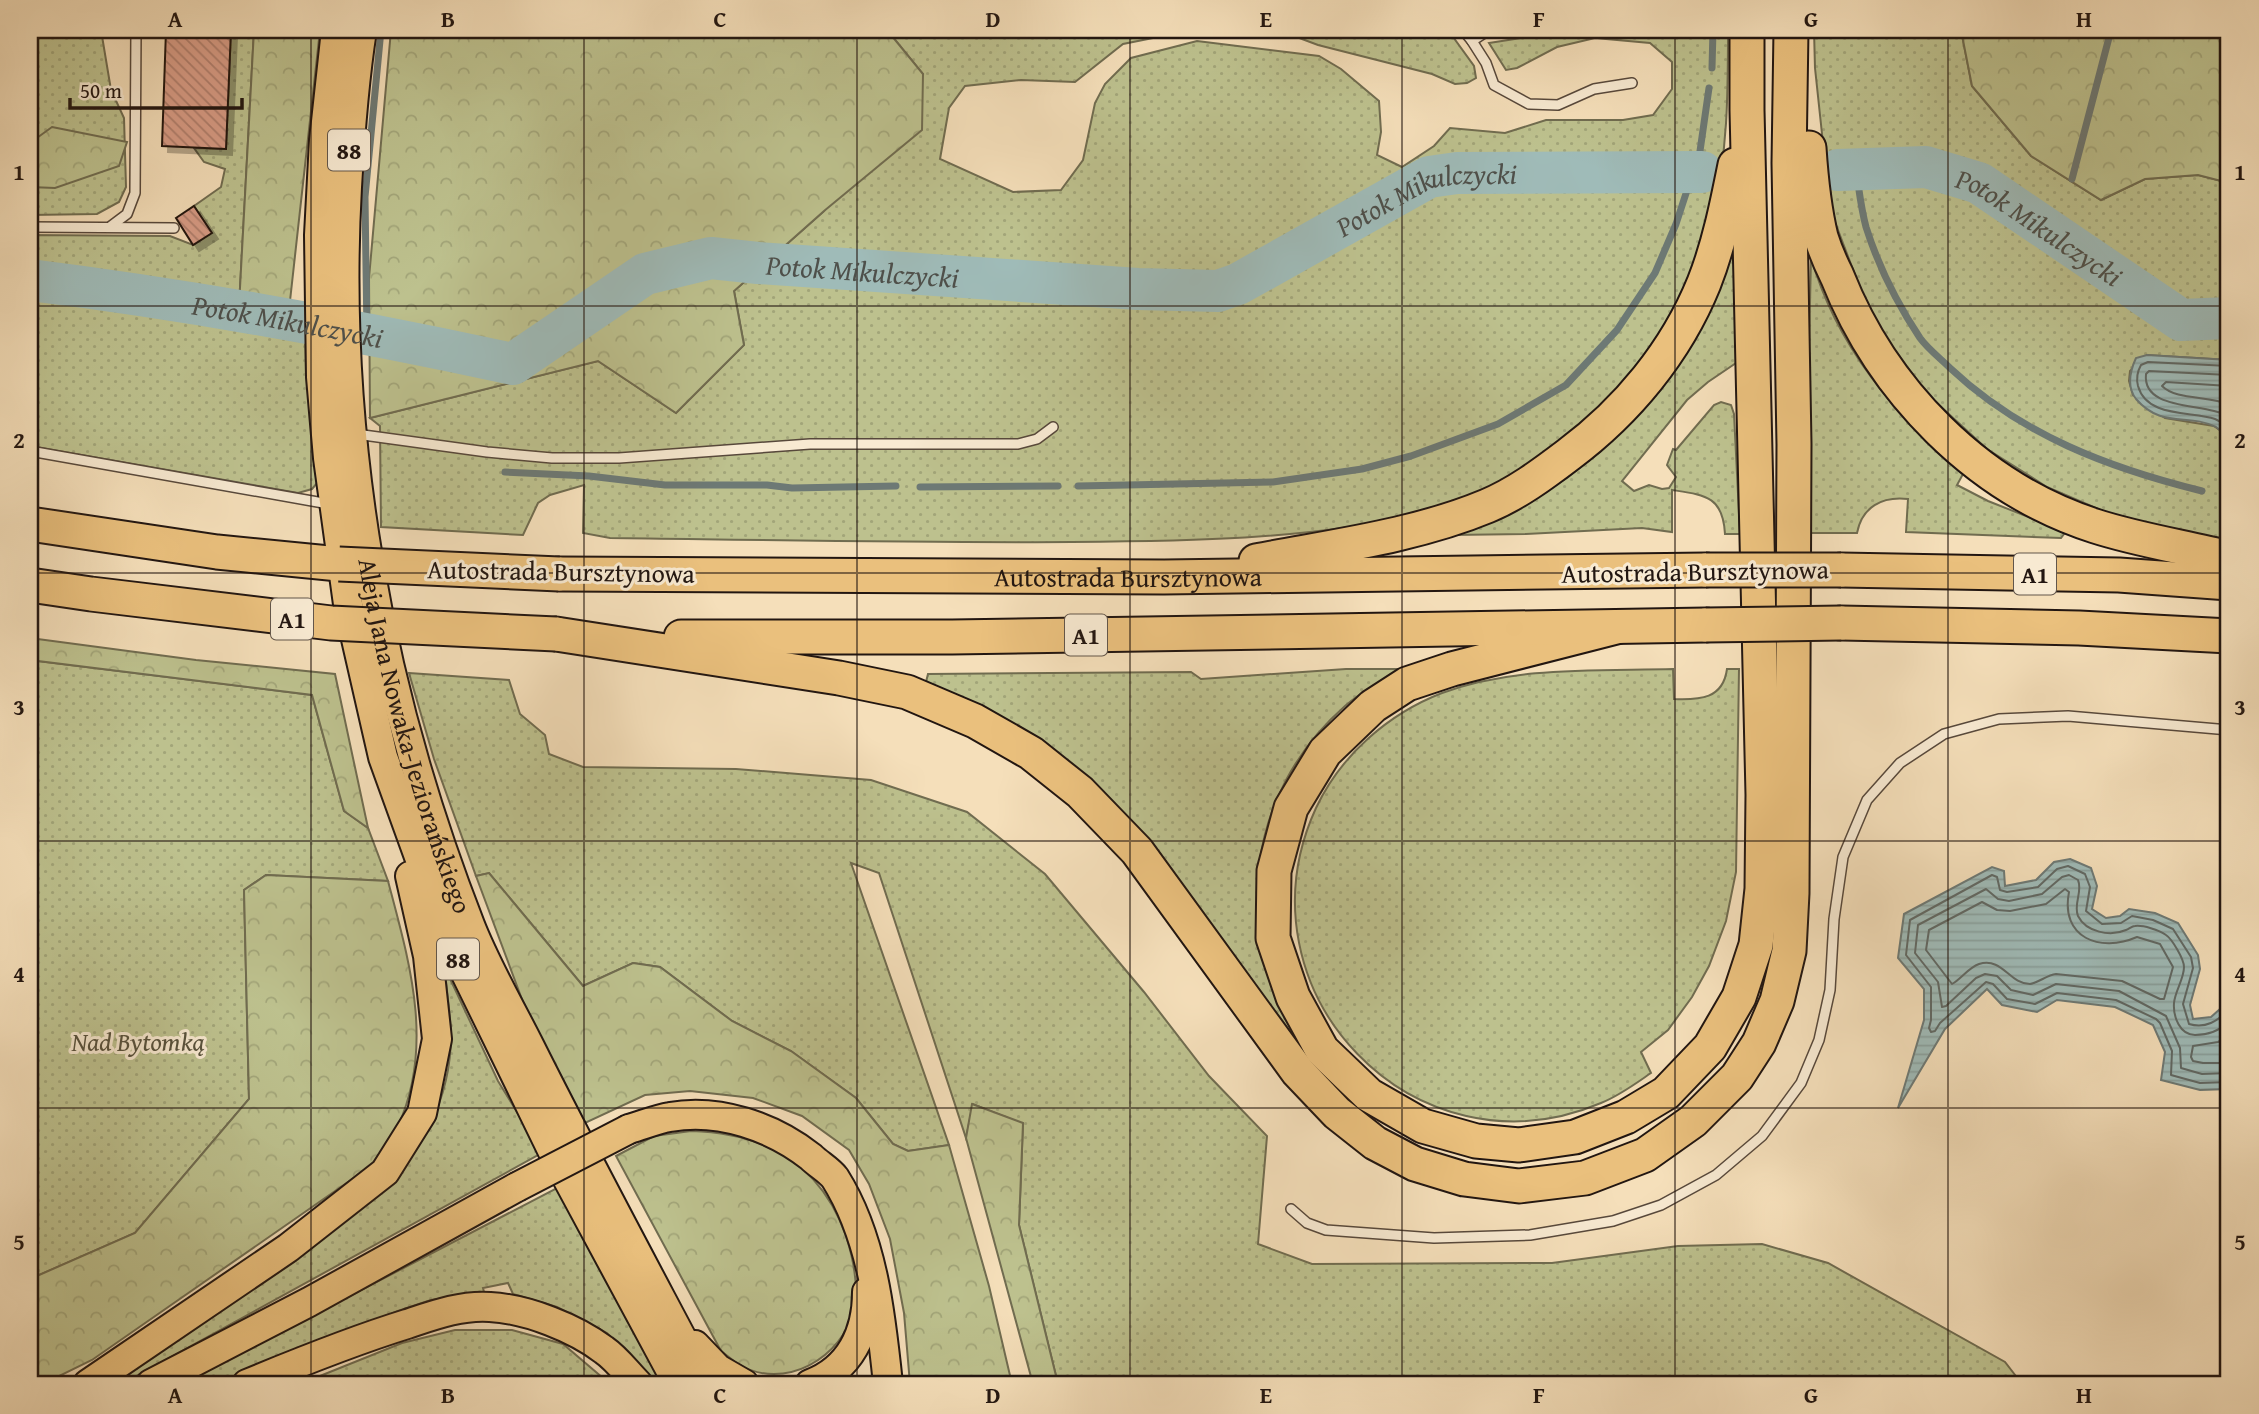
<svg xmlns="http://www.w3.org/2000/svg" width="2259" height="1414" viewBox="0 0 2259 1414" font-family="'Gentium Book Plus',serif">
  <style>
    .grass { fill: url(#grass-dots); stroke: #706c50; stroke-width: 2 }
    .forest { fill: url(#forest-crowns); stroke: #706c50; stroke-width: 2 }
    .water { fill: url(#water-rules); stroke: #6d7975; stroke-width: 2 }
    .lines { fill: none; stroke-linecap: round; stroke-linejoin: round }
    .shore { stroke: #606864; stroke-width: 2 }
    .stream { stroke: #6d7975; stroke-width: 7 }
    .river { stroke: #9fbbb8; stroke-width: 42 }
    .building { fill: url(#building-back-hatch); stroke: #221611; stroke-width: 2; filter: url(#shadow) }
    .service-casing { stroke: #57483b; stroke-width: 12 }
    .primary-casing { stroke: #221611; stroke-width: 32 }
    .motorway-casing { stroke: #221611; stroke-width: 37 }
    .service { stroke: #f8ead2; stroke-width: 9 }
    .primary { stroke: #eac07d; stroke-width: 28 }
    .motorway { stroke: #eac07d; stroke-width: 33 }
    .primary-bridge-casing { stroke: #221611; stroke-width: 32; stroke-linecap: butt }
    .motorway-bridge-casing { stroke: #221611; stroke-width: 37; stroke-linecap: butt }
    .primary-bridge { stroke: #eac07d; stroke-width: 28 }
    .motorway-bridge { stroke: #eac07d; stroke-width: 33 }
    .grid { fill: none; stroke: #221611; stroke-width: 2; stroke-opacity: 0.55 }
    .labels { text-anchor: middle; dominant-baseline: central; stroke-width: 6; stroke-linejoin: round; paint-order: stroke }
    .shield { fill: #f8ead2; stroke: #62564b; stroke-width: 2 }
    .shield-label { font-size: 24px; font-weight: bold; fill: #221611 }
    .street-label { font-size: 26px; fill: #221611; stroke: #f8ead2 }
    .park-label { font-size: 26px; font-style: italic; fill: #58523d; stroke: #f8ead2 }
    .water-label { font-size: 28px; font-style: italic; fill: #4e504b; stroke: #f8ead2 }
    .neatline { fill: none; stroke: #221611; stroke-width: 2.5 }
    .grid-label { font-size: 23px; text-anchor: middle; font-weight: bold; fill: #221611 }
  </style>
  <defs>
    <pattern id="grass-dots" width="8" height="8" patternUnits="userSpaceOnUse" patternTransform="scale(1.75)"><rect width="8" height="8" fill="#bdc18e"/><path d="M2 2h.1M6 6h.1" fill="none" stroke="#a2a579" stroke-width="1.8" stroke-linecap="round"/></pattern>
    <pattern id="forest-crowns" width="20" height="18" patternUnits="userSpaceOnUse" patternTransform="scale(1.75)"><rect width="20" height="18" fill="#bdc18e"/><path d="M2 6a3 3 0 1 1 6 0M12 15a3 3 0 1 1 6 0" fill="none" stroke="#a2a579"/></pattern>
    <pattern id="water-rules" width="6" height="5" patternUnits="userSpaceOnUse" patternTransform="scale(1.75)"><rect width="6" height="5" fill="#9fbbb8"/><path d="M0 2.5h6" fill="none" stroke="#89a09d"/></pattern>
    <pattern id="building-back-hatch" width="6" height="6" patternUnits="userSpaceOnUse" patternTransform="scale(1.75)"><rect width="6" height="6" fill="#d89c86"/><path d="M-1 5l2 2M0 0l6 6M5-1l2 2" fill="none" stroke="#af7e6c"/></pattern>
    <filter id="shadow"><feDropShadow dx="6" dy="6" stdDeviation="0" flood-color="#0004"/></filter>
  </defs>
  <rect width="100%" height="100%" fill="#f5dfba"/>
  <filter id="stains"><feTurbulence type="fractalNoise" baseFrequency=".00286" numOctaves="4"/><feColorMatrix values="0 0 0 0 .2 0 0 0 0 .09 0 0 0 0 .02 0 0 0 .5 -.17"/></filter>
  <radialGradient id="worn" r=".72"><stop offset=".6" stop-color="#630" stop-opacity="0"/><stop offset="1" stop-color="#630" stop-opacity=".3"/></radialGradient>
  <g class="grass">
    <path d="M30 30H101L111 90 124 118 126 187 119 202 97 214 30 215Z"/>
    <path d="M231 30H254L239 306 136 285 30 272V235L170 236 193 245 211 233 194 206 221 187 225 169 204 162 194 148 226 149Z"/>
    <path d="M887 30H1193L1123 44 1075 82 1021 80 965 86 949 108 940 159 1013 192 1061 190 1083 160 1095 103 1105 84 1131 58 1197 41 1319 56 1341 69 1379 101 1381 132 1377 155 1402 167 1434 146 1450 128 1505 133 1546 120H1623L1653 115 1672 89V62L1650 43 1595 38 1557 47 1517 68 1506 70 1489 43 1521 38 1537 30H1728C1728 92 1728 155 1712 216 1682 327 1602 424 1504 483 1487 493 1436 510 1416 515 1303 540 1187 541 1072 542 918 543 764 540 610 538L583 533 584 485 550 495 538 503 523 535 381 527 380 426 370 418 598 361 676 413 744 345 734 291 824 211 923 74Z"/>
    <path d="M1278 30H1448L1474 66 1476 78 1467 83 1455 84 1432 74 1318 45Z"/>
    <path d="M1814 30H1961L1972 86 2031 156 2101 200 2145 179 2198 175 2229 183V360L2147 355 2130 371 2129 381 2133 395 2165 418 2214 426 2229 437V540L2189 534 2110 514 2047 487 1987 449 1927 394 1871 317 1830 209 1815 68Z"/>
    <path d="M1735 244 1736 363 1708 382 1687 400 1622 481 1634 491 1649 485 1662 489 1669 488 1676 477 1667 465 1673 449 1676 450 1714 405 1721 402 1731 405 1734 414 1740 534H1725C1723 496 1705 495 1672 490V532L1642 528 1526 534 1451 535 1539 495 1567 478 1600 452 1632 421 1717 290Z"/>
    <path d="M1811 257C1836 346 1895 415 1963 474L1957 485 1988 501 2061 530 2064 534 2061 538 1906 532 1908 499C1882 496 1862 507 1857 533H1805Z"/>
    <path d="M30 283 103 292 305 331 306 374 313 375 318 482 312 489 298 493 30 446Z"/>
    <path d="M30 660 312 695 344 811 368 828 388 881 266 875 244 890 249 1099 135 1233 30 1279Z"/>
    <path d="M1346 669H1404C1383 680 1362 691 1345 706 1245 794 1231 931 1300 1042L1296 1045 1158 852 1106 795 1064 759 968 701 926 682 928 674 1191 672 1201 679Z"/>
    <path d="M1673 669 1674 699C1700 700 1723 699 1727 669H1739L1736 872 1726 921 1709 966 1692 997 1668 1030 1641 1052 1651 1073C1635 1084 1619 1096 1601 1103 1415 1182 1232 991 1316 808 1341 755 1388 714 1442 693 1515 666 1597 671 1673 669Z"/>
    <path d="M409 673 509 680 520 714 545 735 549 754 583 767 736 769 871 780 967 812 1045 874 1144 992 1209 1076 1267 1136 1258 1244 1312 1264 1552 1263 1678 1246 1762 1244 1828 1263 2005 1362 2022 1384H1058L1019 1225 1023 1124 973 1104 966 1138 879 873 851 863 949 1145 908 1151 893 1144 856 1098 791 1051 732 1021 660 967 633 963 583 986 489 873 476 876 434 759Z"/>
    <path d="M445 968 498 1081 542 1153 122 1384H108L371 1201C420 1158 452 1099 451 1032 450 1010 446 989 445 968Z"/>
    <path d="M557 1188 665 1384H657L607 1333 557 1307 513 1294 508 1283 483 1288 484 1292 431 1300 398 1311 220 1384H181Z"/>
    <path d="M455 1330H512L563 1344 610 1384H300L402 1343Z"/>
  </g>
  <g class="forest">
    <path d="M254 30H320L289 310 239 306Z"/>
    <path d="M391 30H887L923 74 922 130 824 211 734 291 744 345 676 413 598 361 370 418 369 278Z"/>
    <path d="M1961 30H2229V183L2198 175 2145 179 2101 200 2031 156 1972 86Z"/>
    <path d="M52 127 127 142 119 166 55 188 30 187V143Z"/>
    <path d="M30 638 196 660 335 674 368 828 344 811 312 695 30 660Z"/>
    <path d="M489 873 583 986 633 963 660 967 732 1021 791 1051 856 1098 893 1144 908 1151 949 1145 989 1286 1012 1384H910L904 1313 890 1239 869 1184 849 1150 802 1116 753 1098 690 1091 645 1095 585 1123 523 1002 476 876Z"/>
    <path d="M266 875 388 881C409 961 435 1045 398 1126 392 1140 379 1153 371 1166L92 1360 43 1384H30V1279L135 1233 249 1099 244 890Z"/>
    <path d="M972 1104 1023 1123 1019 1225 1058 1384H1033L966 1138Z"/>
    <path d="M691 1131C765 1133 821 1164 846 1236 853 1258 859 1286 854 1309 843 1358 784 1392 738 1364 732 1360 727 1355 721 1351L616 1156 654 1136Z"/>
  </g>
  <g class="water">
    <path d="M2147 355 2229 360V437C2225 434 2220 430 2216 427 2188 413 2162 429 2136 399 2126 386 2130 371 2136 358Z"/>
    <path d="M2070 859 2091 868 2097 886 2092 909 2106 918 2120 916 2129 909 2155 913 2178 923 2198 955 2200 969 2190 1005 2193 1019 2211 1017 2229 1001V1089L2200 1090 2161 1080 2165 1052 2153 1025 2115 1007 2057 1000 2037 1012 2002 1005 1987 989 1945 1029 1898 1108 1924 1020V989L1898 958 1904 914 1992 867 2004 871 2005 886 2036 880 2054 862Z"/>
  </g>
  <g class="lines">
    <g class="shore">
      <path d="M2229 366 2148 362 2141 365C2137 372 2136 378 2138 386 2147 418 2191 411 2215 419 2220 421 2225 425 2229 428"/>
      <path d="M2229 375 2149 371 2146 374C2142 412 2207 402 2229 417"/>
      <path d="M2229 386 2166 382 2162 386C2177 401 2210 395 2229 405"/>
      <path d="M2065 889 2069 892C2060 938 2100 953 2137 937L2160 944 2173 967 2164 999H2160L2122 981 2056 974C2047 975 2038 983 2030 984 2009 984 2003 957 1979 964 1968 968 1961 979 1952 984L1926 950 1929 930 1982 902 1997 910 2010 911 2046 904Z"/>
      <path d="M2229 1010C2217 1021 2206 1029 2189 1024L2183 1004 2193 968 2191 957 2173 929 2153 920 2132 916 2121 923 2102 924 2086 911 2090 887 2085 874 2068 866 2057 869 2038 887 2007 892 2000 890 1997 877 1992 875 1910 920 1906 955 1931 987V1020L1929 1028 1931 1032 1935 1031 1940 1023 1986 982 1993 984 2007 999 2035 1004 2057 993 2116 1000 2156 1019 2160 1023 2172 1051 2171 1075 2200 1083 2229 1082"/>
      <path d="M2229 1022C2219 1031 2209 1035 2195 1035 2180 1035 2173 1017 2174 1003 2175 991 2184 979 2184 967 2184 959 2172 939 2166 935 2159 930 2143 925 2135 926 2132 926 2129 929 2126 930 2110 937 2086 932 2078 916 2073 904 2083 892 2078 880L2069 875 2062 877 2042 894 2009 901 1998 899 1986 889 1918 925 1915 953 1938 982 1942 1007 1946 1006 1976 978 1985 974 1997 976 2011 990 2033 995 2056 984 2119 991 2166 1016 2180 1048 2181 1068 2202 1074 2229 1073"/>
      <path d="M2229 1036 2218 1042 2193 1046 2191 1057 2193 1061 2203 1063H2229"/>
    </g>
    <g class="stream">
      <path d="M1712 68 1713 30"/>
      <path d="M1856 170C1859 189 1861 209 1866 227 1878 265 1898 305 1920 338 1928 349 1941 359 1950 368 2021 435 2109 468 2202 491"/>
      <path d="M1697 172 1709 88"/>
      <path d="M2072 179 2111 30"/>
      <path d="M367 335 365 197 381 30"/>
      <path d="M505 472 589 476 665 485H767L792 488 896 486"/>
      <path d="M1078 486 1273 482 1362 469 1411 456 1498 424 1566 385 1617 330 1655 273 1676 224 1693 172"/>
      <path d="M920 487 1058 486"/>
    </g>
    <g class="river">
      <path id="s1" d="M1838 170 1926 167 1979 183 2181 320 2229 318"/>
      <path id="s2" d="M30 280C191 300 355 330 513 364L645 274 711 258 758 263 1138 289 1218 291 1238 284 1429 177 1457 173 1702 172"/>
    </g>
  </g>
  <g class="building">
    <path d="M166 30H231L226 149 162 146Z"/>
    <path d="M194 206 212 233 193 245 176 218Z"/>
  </g>
  <g class="lines">
    <defs>
      <g id="service">
        <path d="M1463 30 1472 41 1489 30"/>
        <path d="M1472 41 1486 63 1494 85 1529 104 1558 105 1594 89 1632 83"/>
        <path d="M111 226 127 214 135 193 136 30"/>
        <path d="M30 227 174 228"/>
        <path d="M356 434 487 452 552 458H619L810 444H1018L1037 439 1053 427"/>
        <path d="M30 451 329 504"/>
        <path d="M1291 1209 1307 1223 1326 1230 1434 1238 1530 1235 1613 1221 1661 1205 1716 1175 1762 1136 1801 1083 1819 1040 1830 990 1834 919 1843 857 1867 800 1900 763 1944 734 1999 719 2068 716 2229 730"/>
      </g>
      <g id="primary">
        <path d="M336 30 324 140 319 235 321 377 328 458 348 604 383 757 448 937 553 1152 678 1384"/>
        <path id="s3" d="M362 30C354 81 350 135 347 187 333 439 378 690 470 925 486 966 510 1007 530 1047 587 1161 647 1272 706 1384"/>
        <path d="M629 1129C643 1125 657 1119 670 1117 719 1108 773 1127 811 1157 818 1164 829 1170 835 1178 873 1238 881 1316 888 1384"/>
        <path d="M695 1345 718 1369 744 1384"/>
        <path d="M88 1384 288 1248 385 1172 422 1113 437 1039 428 956 410 876"/>
        <path d="M151 1384 309 1302 517 1187"/>
        <path d="M247 1384C300 1362 352 1341 407 1324 434 1315 461 1305 490 1307 527 1309 575 1328 604 1350 617 1359 627 1373 638 1384"/>
        <path d="M810 1384C850 1369 867 1333 867 1292"/>
      </g>
      <g id="motorway">
        <path d="M1809 148C1811 178 1814 208 1821 237 1825 250 1831 264 1837 276 1882 390 1977 488 2095 526 2138 540 2185 547 2229 558"/>
        <path d="M30 524 217 552 339 564"/>
        <path d="M1256 561C1334 546 1415 536 1487 506 1516 494 1543 474 1568 455 1627 411 1676 352 1704 283 1719 245 1727 205 1735 165"/>
        <path d="M1841 570 2119 575 2229 583"/>
        <path id="s4" d="M559 574 1164 577 1706 570"/>
        <path d="M1841 623 2079 628 2229 636"/>
        <path d="M1616 627 1452 669 1407 684 1373 706 1325 752 1291 808 1274 871 1273 938 1293 997 1322 1050 1369 1095 1423 1126 1476 1141 1519 1145 1575 1137 1626 1117 1666 1093 1710 1047 1739 997 1756 945 1762 889 1763 795 1747 110V30"/>
        <path d="M556 634 839 678 907 692 975 721 1031 753 1080 792 1137 851 1298 1072 1337 1113 1375 1143 1415 1164 1464 1179 1519 1186 1585 1178 1645 1155 1693 1121 1737 1077 1759 1043 1777 1001 1789 951 1792 893 1794 444 1789 163 1791 30"/>
        <path d="M681 637H952L1706 625"/>
      </g>
    </defs>
    <use href="#service" class="service-casing"/>
    <use href="#primary" class="primary-casing"/>
    <use href="#motorway" class="motorway-casing"/>
    <use href="#service" class="service"/>
    <use href="#primary" class="primary"/>
    <use href="#motorway" class="motorway"/>
    <defs>
      <path id="primary-bridge" d="M517 1187 629 1129"/>
      <g id="motorway-bridge">
        <path d="M339 564 559 574"/>
        <path d="M1706 570H1841"/>
        <path d="M30 585 91 594 331 623 556 634"/>
        <path d="M1706 625 1841 623"/>
      </g>
    </defs>
    <use href="#primary-bridge" class="primary-bridge-casing"/>
    <use href="#motorway-bridge" class="motorway-bridge-casing"/>
    <use href="#primary-bridge" class="primary-bridge"/>
    <use href="#motorway-bridge" class="motorway-bridge"/>
  </g>
  <path class="grid" d="M311 30V1384M584 30V1384M857 30V1384M1130 30V1384M1402 30V1384M1675 30V1384M1948 30V1384M30 306H2229M30 573H2229M30 841H2229M30 1108H2229"/>
  <g class="labels">
    <g class="shield">
      <rect x="328" y="129.5" width="42" height="41" rx="5"/>
      <rect x="2014" y="553.5" width="42" height="41" rx="5"/>
      <rect x="271" y="598.5" width="42" height="41" rx="5"/>
      <rect x="1065" y="614.5" width="42" height="41" rx="5"/>
      <rect x="437" y="938.5" width="42" height="41" rx="5"/>
    </g>
    <g class="shield-label">
      <text x="349" y="150">88</text>
      <text x="2035" y="574">A1</text>
      <text x="292" y="619">A1</text>
      <text x="1086" y="635">A1</text>
      <text x="458" y="959">88</text>
    </g>
    <g class="street-label">
      <text transform="translate(561 571) rotate(1)">Autostrada Bursztynowa</text>
      <text transform="translate(1695 571) rotate(-1)">Autostrada Bursztynowa</text>
      <text stroke="none"><textPath href="#s4" startOffset="569">Autostrada Bursztynowa</textPath></text>
      <text stroke="none"><textPath href="#s3" startOffset="714">Aleja Jana Nowaka-Jeziorańskiego</textPath></text>
    </g>
    <g class="park-label">
      <text x="138" y="1041">Nad Bytomką</text>
    </g>
    <g class="water-label">
      <text stroke="none"><textPath href="#s2" startOffset="1458">Potok Mikulczycki</textPath></text>
      <text stroke="none"><textPath href="#s1" startOffset="217">Potok Mikulczycki</textPath></text>
      <text stroke="none"><textPath href="#s2" startOffset="870">Potok Mikulczycki</textPath></text>
      <text stroke="none"><textPath href="#s2" startOffset="261">Potok Mikulczycki</textPath></text>
    </g>
  </g>
  <rect width="2259" height="1414" fill="none" stroke="#f5dfba" stroke-width="77"/>
  <path d="M70 98v10h172v-10" fill="none" stroke="#221611" stroke-width="3.5"/>
  <text x="80" y="98" font-size="21" fill="#221611" stroke="#f8ead2" stroke-width="5" paint-order="stroke">50 m</text>
  <rect x="38" y="38" width="2182" height="1338" class="neatline"/>
  <g class="grid-label">
    <text x="175" y="27">A</text>
    <text x="448" y="27">B</text>
    <text x="720" y="27">C</text>
    <text x="993" y="27">D</text>
    <text x="1266" y="27">E</text>
    <text x="1539" y="27">F</text>
    <text x="1811" y="27">G</text>
    <text x="2084" y="27">H</text>
    <text x="19" y="180">1</text>
    <text x="2240" y="180">1</text>
    <text x="19" y="448">2</text>
    <text x="2240" y="448">2</text>
    <text x="19" y="715">3</text>
    <text x="2240" y="715">3</text>
    <text x="19" y="982">4</text>
    <text x="2240" y="982">4</text>
    <text x="19" y="1250">5</text>
    <text x="2240" y="1250">5</text>
    <text x="175" y="1403">A</text>
    <text x="448" y="1403">B</text>
    <text x="720" y="1403">C</text>
    <text x="993" y="1403">D</text>
    <text x="1266" y="1403">E</text>
    <text x="1539" y="1403">F</text>
    <text x="1811" y="1403">G</text>
    <text x="2084" y="1403">H</text>
  </g>
  <rect width="100%" height="100%" filter="url(#stains)"/>
  <rect width="100%" height="100%" fill="url(#worn)"/>
</svg>
